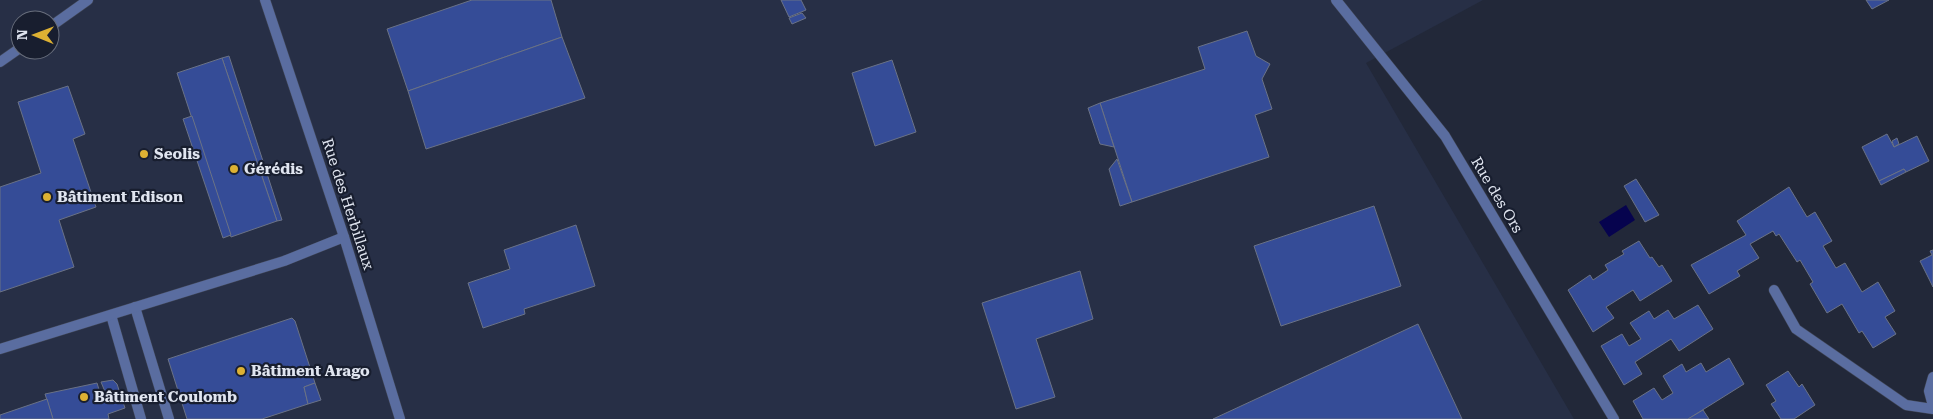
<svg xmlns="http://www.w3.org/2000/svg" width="1933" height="419" viewBox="0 0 1933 419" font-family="'Roboto Serif',serif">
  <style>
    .built { fill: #272f46; fill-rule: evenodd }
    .water { fill: #06034e }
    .building { fill: #354c97; stroke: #6a7286 }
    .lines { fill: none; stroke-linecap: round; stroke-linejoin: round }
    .lane-casing { stroke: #404656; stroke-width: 11 }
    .street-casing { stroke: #404656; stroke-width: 11 }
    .lane { stroke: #5a6da0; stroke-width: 10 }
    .street { stroke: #5a6da0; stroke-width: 10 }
    .poi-dot { fill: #ddb133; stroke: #181e2f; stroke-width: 2 }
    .labels { text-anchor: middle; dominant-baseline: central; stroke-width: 4.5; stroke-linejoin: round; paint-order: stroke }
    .poi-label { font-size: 15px; font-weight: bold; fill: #e0e5f0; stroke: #181e2f; text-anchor: start }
    .street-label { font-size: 15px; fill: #e0e5f0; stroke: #181e2f }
  </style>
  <rect width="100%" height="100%" fill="#222839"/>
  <path class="built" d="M0 0H1483L1366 63 1574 419H0ZM20 20H50V50H20Z"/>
  <path class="water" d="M1626 205 1635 220 1609 237 1599 222Z"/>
  <g class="building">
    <path d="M472 0H551L562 37 408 91 387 29Z"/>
    <path d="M781 0H801L806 10 789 17Z"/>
    <path d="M1866 0H1889L1872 9Z"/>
    <path d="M802 13 806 18 792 24 789 18Z"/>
    <path d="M1247 31 1256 56 1270 64 1262 79 1272 109 1255 115 1269 157 1132 202 1100 103 1205 69 1198 47Z"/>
    <path d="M562 37 585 98 426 149 408 91Z"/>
    <path d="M229 56 282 220 277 221 222 58Z"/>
    <path d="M222 58 277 221 231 237 177 73Z"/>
    <path d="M892 60 916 132 875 146 852 73Z"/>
    <path d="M68 86 85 134 73 139 96 207 59 220 74 267 0 292V187L41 173 18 102Z"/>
    <path d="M1100 103 1114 147 1100 144 1088 108Z"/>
    <path d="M192 116 231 235 223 238 183 119Z"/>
    <path d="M1887 134 1894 147 1917 136 1929 161 1906 172 1904 169 1879 181 1862 147Z"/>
    <path d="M1897 138 1899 144 1894 147 1892 141Z"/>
    <path d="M1117 159 1132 202 1120 206 1109 169Z"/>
    <path d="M1904 169 1906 172 1881 185 1879 181Z"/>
    <path d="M1636 179 1659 215 1645 222 1624 186Z"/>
    <path d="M1789 187 1807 217 1815 212 1832 241 1823 246 1836 268 1845 263 1862 292 1878 282 1895 311 1885 317 1896 334 1873 348 1862 331 1859 333 1842 304 1827 313 1810 284 1813 282 1800 260 1797 262 1779 234 1776 236 1773 231 1750 244 1759 258 1737 271 1740 276 1709 294 1691 265 1746 235 1737 221Z"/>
    <path d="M1374 206 1401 286 1281 326 1254 246Z"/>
    <path d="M576 225 595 286 524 309 525 314 483 328 468 283 510 269 504 250Z"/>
    <path d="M1639 241 1650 258 1652 257 1659 267 1662 265 1672 281 1640 301 1633 290 1606 307 1614 318 1593 332 1568 290 1590 275 1593 280 1608 270 1605 265 1624 254 1622 251Z"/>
    <path d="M1933 250V287L1920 261 1932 255 1930 251Z"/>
    <path d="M1080 271 1093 319 1036 339 1055 397 1016 409 982 303Z"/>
    <path d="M1698 305 1713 329 1679 351 1671 339 1635 362 1642 374 1624 385 1601 346 1622 334 1629 346 1641 339 1630 323 1649 311 1654 319 1668 310 1674 319Z"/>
    <path d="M292 318 295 321 315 383 304 387 308 404 262 419H187L168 359Z"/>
    <path d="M1418 324 1462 419H1213Z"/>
    <path d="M1729 358 1744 384 1688 419H1643L1633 401 1654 388 1662 400 1673 393 1663 376 1682 364 1686 372 1701 363 1706 372Z"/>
    <path d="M1788 371 1799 387 1802 384 1815 405 1794 419H1781L1771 404 1776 401 1766 385Z"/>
    <path d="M113 380 117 384 125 408 108 414 109 419H53L45 394 97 383 101 396 106 394 101 382Z"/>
    <path d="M315 383 321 400 308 404 304 387Z"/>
    <path d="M47 399 53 419H0V415Z"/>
    <path d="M1703 410 1709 419H1688Z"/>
  </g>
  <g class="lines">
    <defs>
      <g id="lane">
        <path d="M135 307 169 419"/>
        <path d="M111 315 141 419"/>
        <path d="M0 349 284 261 344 237"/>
      </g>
      <g id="street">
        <path d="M265 0 344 237 400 419"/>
        <path d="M1336 0 1445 136 1614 419"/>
        <path d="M50 27 88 0"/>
        <path d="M0 62 20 48"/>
        <path d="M1774 290 1796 329 1906 405 1933 409"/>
        <path d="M1933 377 1929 391 1933 406"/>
      </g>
    </defs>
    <use href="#lane" class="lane-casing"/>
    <use href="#street" class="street-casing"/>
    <use href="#lane" class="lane"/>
    <use href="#street" class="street"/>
  </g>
  <g class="poi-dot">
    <circle cx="144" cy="154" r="5"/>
    <circle cx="234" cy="169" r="5"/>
    <circle cx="47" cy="197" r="5"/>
    <circle cx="241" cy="371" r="5"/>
    <circle cx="84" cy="397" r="5"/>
  </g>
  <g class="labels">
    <g class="poi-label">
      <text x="154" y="154">Seolis</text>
      <text x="244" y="169">Gérédis</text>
      <text x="57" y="197">Bâtiment Edison</text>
      <text x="251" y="371">Bâtiment Arago</text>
      <text x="94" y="397">Bâtiment Coulomb</text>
    </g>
    <g class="street-label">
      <text transform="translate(1497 195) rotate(59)">Rue des Ors</text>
      <text transform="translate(348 204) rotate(72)">Rue des Herbillaux</text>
    </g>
  </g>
  <g transform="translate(35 35) rotate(271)"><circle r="24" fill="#181e2f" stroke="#686e7c"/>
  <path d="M0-4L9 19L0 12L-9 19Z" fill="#ddb133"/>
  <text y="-8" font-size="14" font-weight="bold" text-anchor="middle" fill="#e0e5f0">N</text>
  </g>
</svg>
